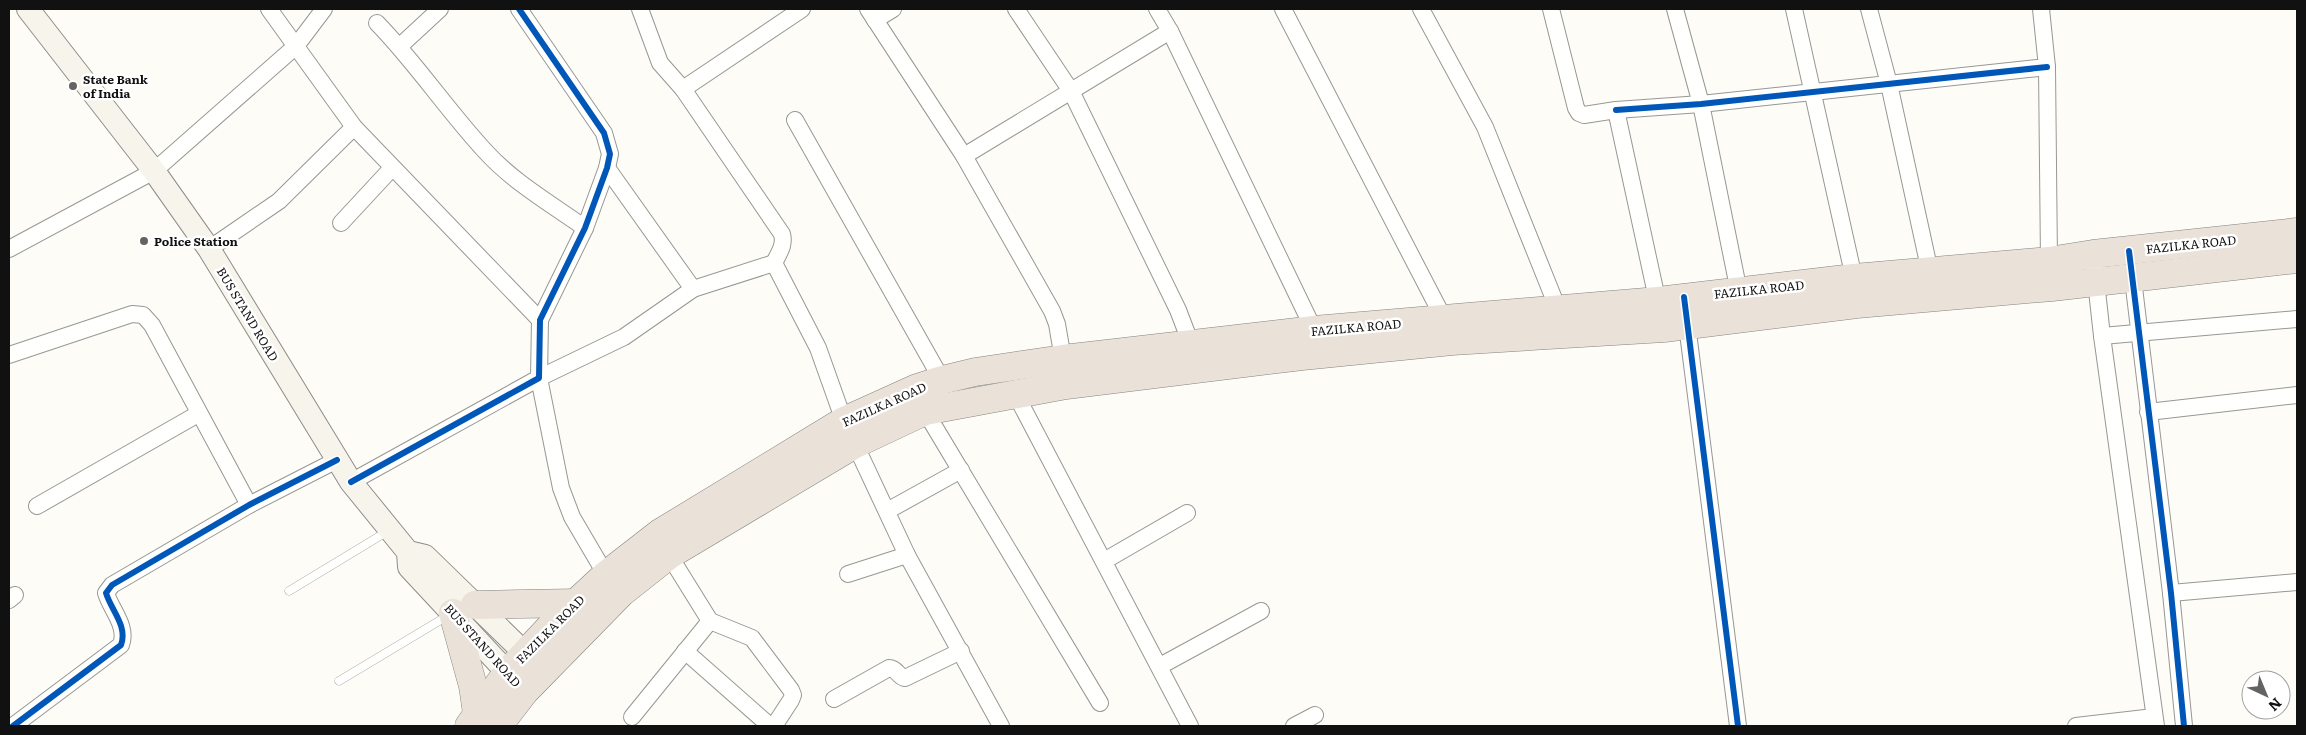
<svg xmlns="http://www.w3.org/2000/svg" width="2306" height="735" viewBox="0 0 2306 735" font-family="Literata,serif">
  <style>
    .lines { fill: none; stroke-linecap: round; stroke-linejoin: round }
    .lane-casing { stroke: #979795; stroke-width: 9 }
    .street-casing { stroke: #979795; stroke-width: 18 }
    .secondary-casing { stroke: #8e8d8b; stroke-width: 24 }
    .highway-casing { stroke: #858482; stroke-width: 29 }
    .lane { stroke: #fffffe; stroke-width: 8 }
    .street { stroke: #fffffe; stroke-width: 16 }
    .secondary { stroke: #f6f4eb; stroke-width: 22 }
    .highway { stroke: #eae1d8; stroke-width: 28 }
    .cycleway-casing { stroke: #fff; stroke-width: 9 }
    .cycleway { stroke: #0057b8; stroke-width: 6 }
    .poi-dot { fill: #646362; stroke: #fff; stroke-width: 2 }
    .labels { text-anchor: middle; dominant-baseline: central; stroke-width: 5; stroke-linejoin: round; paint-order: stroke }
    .poi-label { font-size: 12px; font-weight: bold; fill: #111; stroke: #fff; text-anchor: start }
    .street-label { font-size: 12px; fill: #111; stroke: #fff }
  </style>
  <rect width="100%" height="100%" fill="#fdfcf7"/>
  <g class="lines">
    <defs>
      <g id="lane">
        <path d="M289 591 388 531"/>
        <path d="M339 681 449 615"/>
      </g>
      <g id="street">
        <path d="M269 9 354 127 540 320"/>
        <path d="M640 9 660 63 683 89"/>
        <path d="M868 9 964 156 1052 311 1057 324 1063 359"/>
        <path d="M1016 9 1071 91 1178 310 1191 344"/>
        <path d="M1157 9 1170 31 1314 330"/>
        <path d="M1283 9 1444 319"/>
        <path d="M1421 9 1485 127 1558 309"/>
        <path d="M1551 9 1576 108 1579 113 1584 115 1616 110 1659 308"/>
        <path d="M1675 9 1701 104 1739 292"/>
        <path d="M1794 9 1854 278"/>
        <path d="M1869 9 1889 84 1930 272"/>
        <path d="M2041 9 2047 67 2049 261"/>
        <path d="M875 20 893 9"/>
        <path d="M377 23C416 63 447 110 485 151 513 182 551 204 585 228"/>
        <path d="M400 46 440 9"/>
        <path d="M1616 110 1701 104 2047 67"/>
        <path d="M795 120 942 380"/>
        <path d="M964 156 1170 31"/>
        <path d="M607 168 693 289 774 263 818 348 844 421"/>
        <path d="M341 223 392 168"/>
        <path d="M9 249 154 171 296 46 324 9"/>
        <path d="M209 249 279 201 354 127"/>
        <path d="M2093 254 2102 336 2156 726"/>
        <path d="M774 263C779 253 785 245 782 234L683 89 802 9"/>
        <path d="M2132 271 2171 593 2184 726"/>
        <path d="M1686 317 1738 726"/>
        <path d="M2102 336 2297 319"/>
        <path d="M9 355 132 314 143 315 152 325 249 505"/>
        <path d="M1015 393 1190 726"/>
        <path d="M925 411 1100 703"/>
        <path d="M2148 412 2297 395"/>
        <path d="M855 444 907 555 1001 726"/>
        <path d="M351 482 539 378 540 320 585 228 607 168 610 154 604 133 519 9"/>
        <path d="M37 506 198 414"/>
        <path d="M887 511 961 470"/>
        <path d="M1104 561 1187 513"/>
        <path d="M848 574 907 555"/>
        <path d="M606 575 572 517 561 488 539 378 624 337 693 289"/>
        <path d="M2171 593 2297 582"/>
        <path d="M9 600 15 595"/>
        <path d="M710 621 752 638 791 690 793 695 791 700 774 726"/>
        <path d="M685 651 770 726"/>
        <path d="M1160 666 1261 611"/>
        <path d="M834 699 889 668C897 668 898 677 905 678L961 651"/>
        <path d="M632 717 710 621 669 555"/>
        <path d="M13 726 121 645C128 626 111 610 106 593L112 585 249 505 337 460"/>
        <path d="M1294 726 1315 715"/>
        <path d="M2076 726 2154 717"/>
      </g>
      <g id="secondary">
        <path d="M28 9 154 171 209 249 351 482 408 552 409 567 518 684"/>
        <path d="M408 552 425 556 537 665"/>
      </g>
      <g id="highway">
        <path d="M475 605 576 603"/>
        <path d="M453 613 473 686 477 713"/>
        <path d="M469 726 507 673 553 624 606 575 660 533 844 421 917 388 942 380 975 372 1063 359 1314 330 1658 301 1854 278 2049 261 2093 254 2297 232"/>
        <path d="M498 726 525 691 621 593 669 555 855 444 925 411 1066 385 1302 356 1452 341 1664 328 1857 304 2052 287 2297 259"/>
      </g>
    </defs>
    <use href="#lane" class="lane-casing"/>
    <use href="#street" class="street-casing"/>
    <use href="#secondary" class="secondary-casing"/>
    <use href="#highway" class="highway-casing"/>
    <use href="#lane" class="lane"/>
    <use href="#street" class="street"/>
    <use href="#secondary" class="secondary"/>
    <use href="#highway" class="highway"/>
    <defs>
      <g id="cycleway">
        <path d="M1616 110 1701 104 2047 67"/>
        <path d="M2129 251 2171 593 2184 726"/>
        <path d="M1684 297 1738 726"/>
        <path d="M351 482 539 378 540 320 585 228 607 168 610 154 604 133 519 9"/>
        <path d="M13 726 121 645C128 626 111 610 106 593L112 585 249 505 337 460"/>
      </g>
    </defs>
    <use href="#cycleway" class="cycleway-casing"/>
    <use href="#cycleway" class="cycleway"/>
  </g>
  <g class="poi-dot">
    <circle cx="73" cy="86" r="5"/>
    <circle cx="144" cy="241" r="5"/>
  </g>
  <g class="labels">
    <g class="poi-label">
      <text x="83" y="79">State Bank<tspan x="83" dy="14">of India</tspan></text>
      <text x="154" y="241">Police Station</text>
    </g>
    <g class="street-label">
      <text transform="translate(2191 244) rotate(-6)">FAZILKA ROAD</text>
      <text transform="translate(1759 289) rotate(-6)">FAZILKA ROAD</text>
      <text transform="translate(248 314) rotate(59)">BUS STAND ROAD</text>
      <text transform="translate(1356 327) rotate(-5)">FAZILKA ROAD</text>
      <text transform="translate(884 404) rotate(-24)">FAZILKA ROAD</text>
      <text transform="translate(550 629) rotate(-45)">FAZILKA ROAD</text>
      <text transform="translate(483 645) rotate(48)">BUS STAND ROAD</text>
    </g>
  </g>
  <rect width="2306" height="735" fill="none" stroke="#111111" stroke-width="20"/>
  <g transform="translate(2266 695) rotate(136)"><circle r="24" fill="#ffffff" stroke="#a0a0a0"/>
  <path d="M0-4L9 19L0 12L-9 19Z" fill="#646362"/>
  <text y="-8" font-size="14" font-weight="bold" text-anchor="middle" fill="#111111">N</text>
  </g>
</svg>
